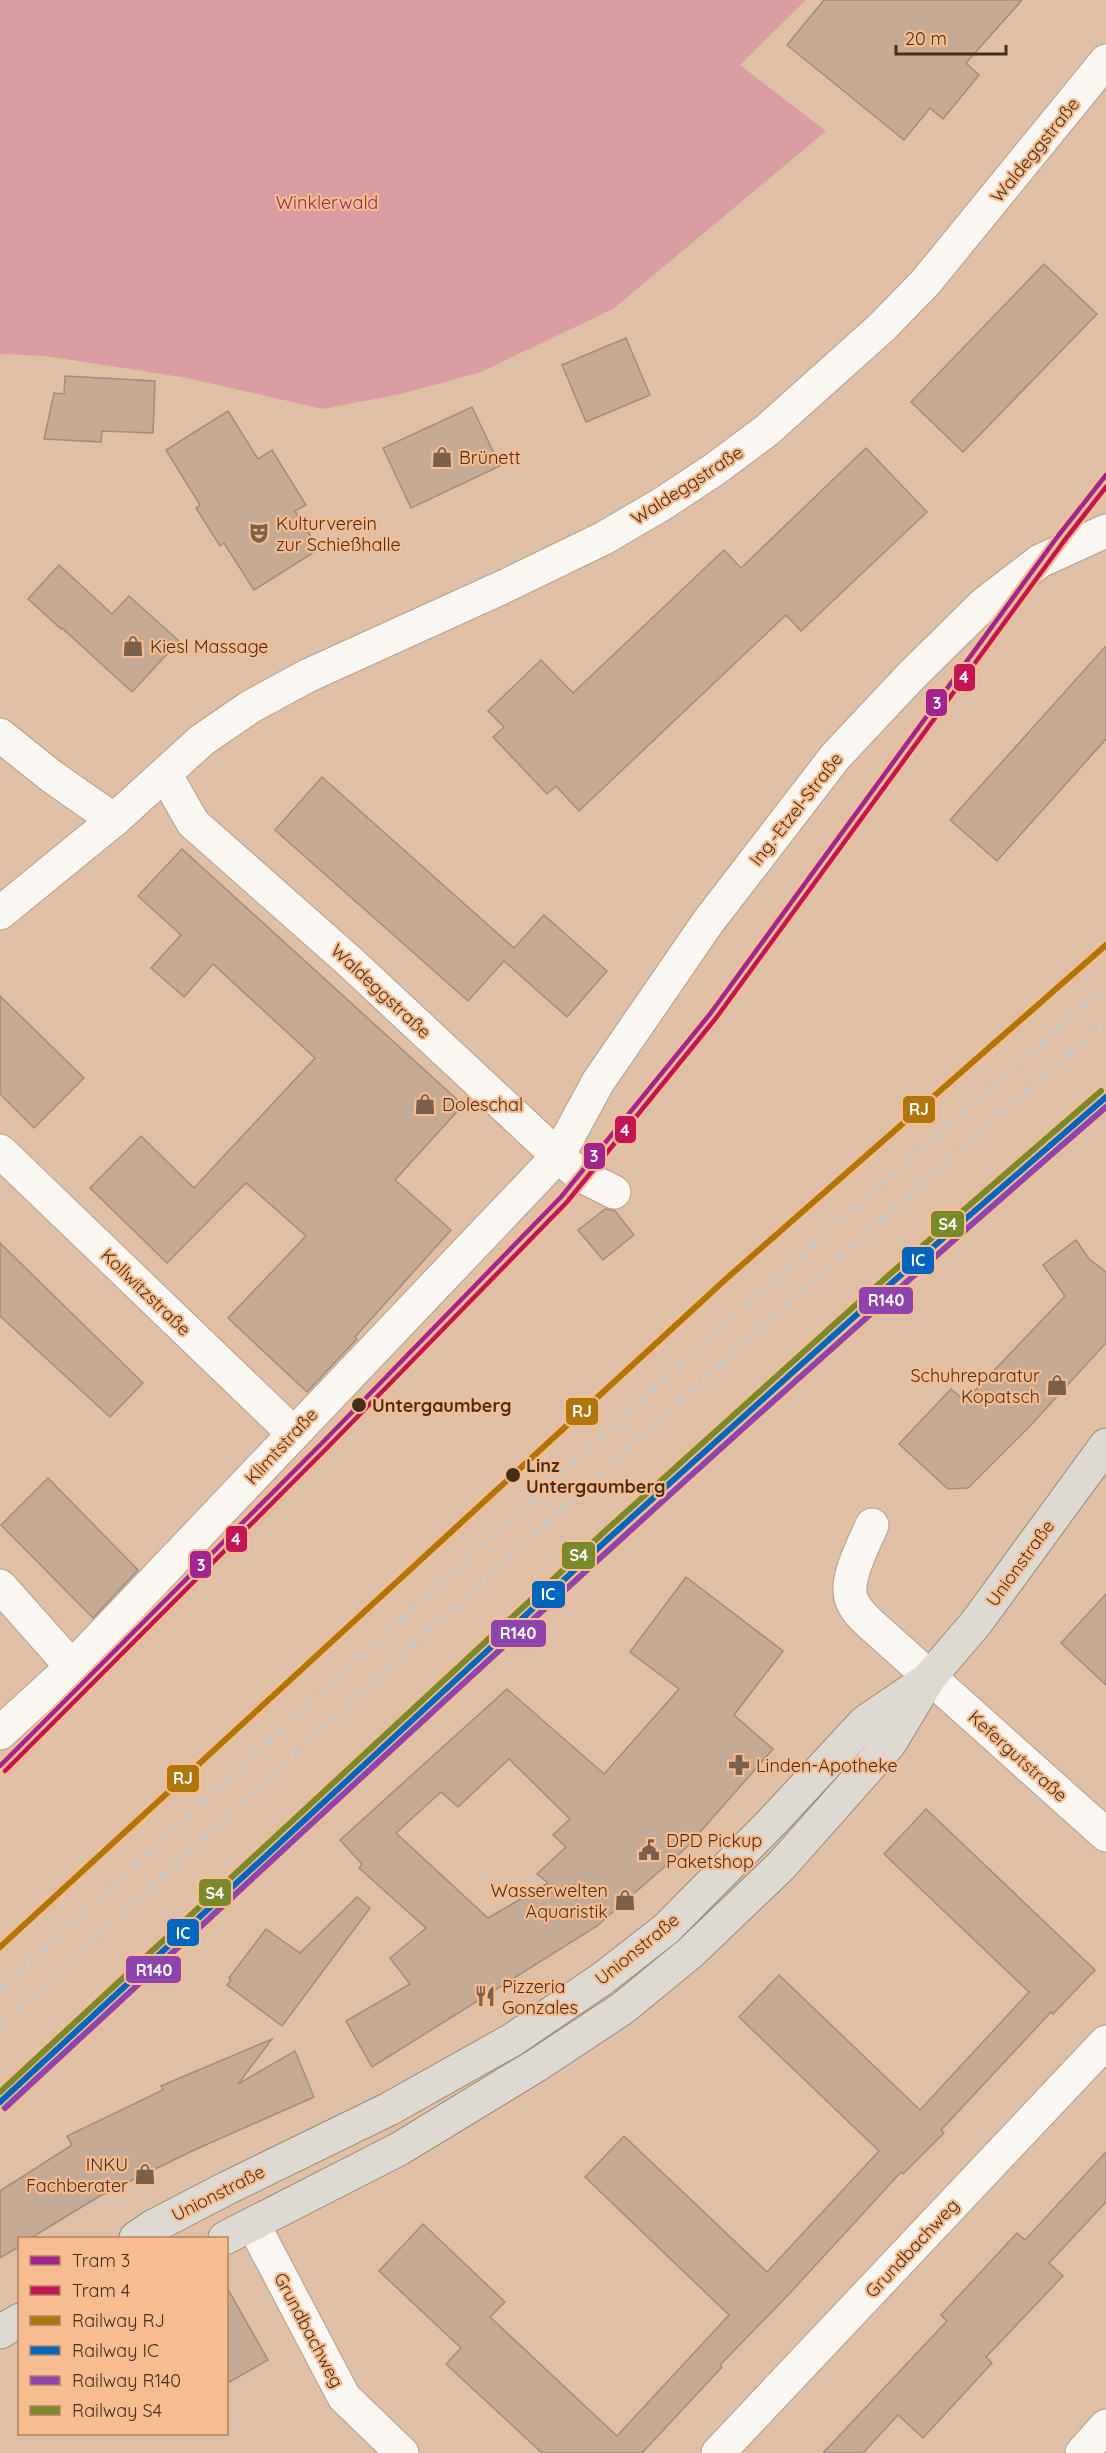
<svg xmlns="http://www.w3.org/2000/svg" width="1106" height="2453" viewBox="0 0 1106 2453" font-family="Quicksand,sans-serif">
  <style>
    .forest { fill: #da9da2 }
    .building { fill: #c5aa95; stroke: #a48c78; stroke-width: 1.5; fill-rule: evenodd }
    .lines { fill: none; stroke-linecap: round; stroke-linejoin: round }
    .minor-casing { stroke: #b79e8b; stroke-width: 35 }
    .primary-casing { stroke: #978974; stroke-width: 35 }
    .minor { stroke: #faf6f2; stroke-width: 33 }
    .primary { stroke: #dedad2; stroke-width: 33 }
    .rail { stroke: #d0c6be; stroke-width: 4.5; stroke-dasharray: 12 6; stroke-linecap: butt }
    .rail-1-casing { stroke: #f7bc8f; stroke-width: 10 }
    .rail-2-casing { stroke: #f7bc8f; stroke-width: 10 }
    .rail-3-casing { stroke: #f7bc8f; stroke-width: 10 }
    .rail-4-casing { stroke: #f7bc8f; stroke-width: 10 }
    .rail-1 { stroke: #b0760b; stroke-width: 6 }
    .rail-2 { stroke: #0065bd; stroke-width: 6 }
    .rail-3 { stroke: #8e44ad; stroke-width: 6 }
    .rail-4 { stroke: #7a8a2b; stroke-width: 6 }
    .tram-1-casing { stroke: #f7bc8f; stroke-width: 9 }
    .tram-2-casing { stroke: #f7bc8f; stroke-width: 9 }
    .tram-1 { stroke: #a1248f; stroke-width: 4.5 }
    .tram-2 { stroke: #c31553; stroke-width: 4.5 }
    .stop-dot { fill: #452e1b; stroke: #f7bc8f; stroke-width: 2 }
    .labels { text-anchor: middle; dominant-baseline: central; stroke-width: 4.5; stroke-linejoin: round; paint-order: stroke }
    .street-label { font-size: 18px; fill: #452e1b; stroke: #f7bc8f }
    .park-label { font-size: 18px; fill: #902b55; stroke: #f7bc8f }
    .poi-label { font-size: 18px; fill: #452e1b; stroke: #f7bc8f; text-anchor: start }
    .stop-label { font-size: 18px; font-weight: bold; fill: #452e1b; stroke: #f7bc8f; text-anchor: start }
    .line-badge { stroke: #f7bc8f; stroke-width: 2 }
    .badge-label { font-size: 16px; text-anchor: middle; font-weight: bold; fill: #fff }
  </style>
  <rect width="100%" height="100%" fill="#dfc0a7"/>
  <path class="forest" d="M0 0H806L740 65 826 131 613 309 481 372 401 394 323 409 187 378 46 356 0 354Z"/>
  <g class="building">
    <path d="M824 0H1022L966 63 979 75 943 119 930 108 904 140 787 45Z"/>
    <path d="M1044 264 1097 314 963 452 911 402Z"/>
    <path d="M626 338 650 395 586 422 562 365Z"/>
    <path d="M65 376 155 381 153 433 102 431 101 442 44 439 54 393 64 394Z"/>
    <path d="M472 407 500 466 411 508 383 448Z"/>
    <path d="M228 411 258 459 272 450 306 505 295 511 319 549 254 590 224 543 220 546 196 508 200 505 166 450Z"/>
    <path d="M866 448 927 512 801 631 786 615 579 811 556 786 547 794 493 737 504 727 488 711 541 660 573 693 724 550 741 568Z"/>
    <path d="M59 565 112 614 129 596 179 641 132 692 62 628 61 629 28 599Z"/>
    <path d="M1106 646V739L997 861 950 820Z"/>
    <path d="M322 777 514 948 544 915 607 971 567 1017 504 961 468 1001 275 830Z"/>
    <path d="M182 849 463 1105 395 1180 451 1230 355 1337 357 1339 307 1392 228 1318 306 1236 246 1183 167 1263 90 1188 141 1136 194 1188 315 1058 213 964 184 997 151 968 181 935 138 896Z"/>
    <path d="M0 996 84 1078 34 1128 0 1094Z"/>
    <path d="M605 1209 615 1211 634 1235 603 1260 578 1230Z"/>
    <path d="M1076 1240 1089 1259 1106 1272V1343L1031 1425 968 1488 948 1489 899 1444 951 1389 965 1401 1065 1296 1043 1265Z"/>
    <path d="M0 1243 143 1383 110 1417 0 1316Z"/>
    <path d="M48 1478 138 1570 93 1618 1 1525Z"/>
    <path d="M686 1577 783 1651 734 1715 773 1749 687 1847 597 1926 372 2067 346 2021 410 1984 390 1958 426 1928 359 1868 362 1864 340 1840 507 1689 604 1774 679 1689 630 1652ZM509 1759 570 1819 553 1835 566 1847 537 1874 548 1883 488 1918 396 1833 441 1792 458 1807Z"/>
    <path d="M1106 1594V1685L1061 1643Z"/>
    <path d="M926 1809 1095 1970 1053 2014 1051 2012 941 2130 944 2133 903 2174 901 2172 790 2293 720 2365 722 2367 642 2453H542L446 2364 461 2348 379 2271 423 2224 505 2302 490 2317 617 2436 729 2315 585 2177 624 2136 767 2272 879 2151 739 2017 779 1975 920 2110 1029 1992 884 1854Z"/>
    <path d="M357 1897 370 1908 282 2026 227 1985 231 1980 229 1978 266 1929 300 1953Z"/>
    <path d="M272 2039 238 2084 295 2051 314 2097 192 2151 98 2197 31 2238H20V2246L0 2258V2191L72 2145 67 2136 163 2090 161 2086Z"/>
    <path d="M1106 2152V2202L1049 2263 1063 2276 986 2357 992 2363 923 2438 898 2415 863 2453H823L947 2321 941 2315 1017 2233 1025 2240Z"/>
    <path d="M226 2286 268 2360 226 2384Z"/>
  </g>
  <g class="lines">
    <defs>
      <g id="minor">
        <path d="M0 735 51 776 114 820"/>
        <path d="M165 774 193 823 348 960 558 1156 580 1175 614 1192"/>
        <path d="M0 913 114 820 202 740 250 707 307 676 503 587 604 538 662 504 715 469 766 431 881 328 925 283 1106 61"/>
        <path d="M0 1151 293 1433"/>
        <path d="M872 1525C864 1544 845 1578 851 1598 855 1611 866 1620 875 1628L1106 1835"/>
        <path d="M0 1586 72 1667"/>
        <path d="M0 1733 72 1667 558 1156 598 1082 708 922 835 757 910 677 984 604 1040 561 1106 531"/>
        <path d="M253 2224 344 2397 402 2453"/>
        <path d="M718 2453 1106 2042"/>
        <path d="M1082 2453 1106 2426"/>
      </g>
      <g id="primary">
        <path d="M136 2238 152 2227 227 2188 389 2109 512 2040 602 1979 666 1929 772 1822 865 1722 921 1684"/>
        <path d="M225 2238 399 2149 537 2065 623 2008 690 1953 781 1866 890 1743 929 1678 976 1623 1106 1445"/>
        <path d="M0 2332 20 2320"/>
      </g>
    </defs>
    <use href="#minor" class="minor-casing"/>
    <use href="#primary" class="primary-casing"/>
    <use href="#minor" class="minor"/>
    <use href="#primary" class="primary"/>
    <g class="rail">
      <path d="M0 1990C366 1652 730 1313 1106 987"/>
      <path d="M0 2026C366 1689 730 1348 1106 1022"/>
    </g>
    <defs>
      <path id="rail-1" d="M0 1947 726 1279 1106 945"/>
      <path id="rail-2" d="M0 2102 608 1539 894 1281 1106 1097"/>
      <path id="rail-3" d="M5 2108C369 1770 731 1432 1106 1107"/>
      <path id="rail-4" d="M0 2092 603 1533 889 1275 1101 1091"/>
    </defs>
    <use href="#rail-1" class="rail-1-casing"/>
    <use href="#rail-2" class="rail-2-casing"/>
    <use href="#rail-3" class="rail-3-casing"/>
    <use href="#rail-4" class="rail-4-casing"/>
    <use href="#rail-1" class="rail-1"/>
    <use href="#rail-2" class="rail-2"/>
    <use href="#rail-3" class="rail-3"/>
    <use href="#rail-4" class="rail-4"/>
    <defs>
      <path id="tram-1" d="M0 1766 324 1441 561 1197 710 1014 1058 536 1106 475"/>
      <path id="tram-2" d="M5 1771 329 1446 567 1202 716 1018 1064 541 1106 487"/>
    </defs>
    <use href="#tram-1" class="tram-1-casing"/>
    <use href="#tram-2" class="tram-2-casing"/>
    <use href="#tram-1" class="tram-1"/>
    <use href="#tram-2" class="tram-2"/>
  </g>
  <defs>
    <symbol id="shop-bare" viewBox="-9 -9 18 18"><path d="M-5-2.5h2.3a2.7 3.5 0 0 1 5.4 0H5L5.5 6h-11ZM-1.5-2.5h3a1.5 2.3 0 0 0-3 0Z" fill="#7b614c" stroke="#f7bc8f" stroke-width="2.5" paint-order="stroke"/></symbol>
    <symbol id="theatre-bare" viewBox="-9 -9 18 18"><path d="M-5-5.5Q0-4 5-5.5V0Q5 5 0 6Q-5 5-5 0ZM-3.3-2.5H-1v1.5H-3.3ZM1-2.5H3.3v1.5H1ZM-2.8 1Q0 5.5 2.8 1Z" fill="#7b614c" stroke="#f7bc8f" stroke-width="2.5" paint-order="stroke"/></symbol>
    <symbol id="pharmacy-bare" viewBox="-9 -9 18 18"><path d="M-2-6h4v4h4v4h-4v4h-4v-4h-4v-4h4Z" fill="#7b614c" stroke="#f7bc8f" stroke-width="2.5" paint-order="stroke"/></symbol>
    <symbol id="civic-bare" viewBox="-9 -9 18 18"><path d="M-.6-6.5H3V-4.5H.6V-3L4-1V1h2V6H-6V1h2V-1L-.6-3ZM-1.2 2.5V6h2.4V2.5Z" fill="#7b614c" stroke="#f7bc8f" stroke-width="2.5" paint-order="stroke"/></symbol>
    <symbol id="restaurant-bare" viewBox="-9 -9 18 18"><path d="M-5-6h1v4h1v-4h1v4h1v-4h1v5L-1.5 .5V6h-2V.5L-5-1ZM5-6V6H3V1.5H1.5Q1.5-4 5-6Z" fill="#7b614c" stroke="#f7bc8f" stroke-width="2.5" paint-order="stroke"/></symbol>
  </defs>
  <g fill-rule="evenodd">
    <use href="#shop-bare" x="427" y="442" width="30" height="30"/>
    <use href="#theatre-bare" x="244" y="518" width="30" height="30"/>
    <use href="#shop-bare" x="118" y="631" width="30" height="30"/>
    <use href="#shop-bare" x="410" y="1089" width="30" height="30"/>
    <use href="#shop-bare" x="1042" y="1370" width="30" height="30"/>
    <use href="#pharmacy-bare" x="724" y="1750" width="30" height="30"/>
    <use href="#civic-bare" x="634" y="1835" width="30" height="30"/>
    <use href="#shop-bare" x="610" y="1885" width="30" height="30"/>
    <use href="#restaurant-bare" x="470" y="1981" width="30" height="30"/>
    <use href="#shop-bare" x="130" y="2159" width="30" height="30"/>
  </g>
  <g class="stop-dot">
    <circle cx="359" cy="1405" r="8"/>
    <circle cx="513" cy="1475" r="8"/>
  </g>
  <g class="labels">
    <g class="street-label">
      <text transform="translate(1035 150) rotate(-51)">Waldeggstraße</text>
      <text transform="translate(687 485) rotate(-33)">Waldeggstraße</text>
      <text transform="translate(796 809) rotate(-52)">Ing.-Etzel-Straße</text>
      <text transform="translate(381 991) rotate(43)">Waldeggstraße</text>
      <text transform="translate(146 1292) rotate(44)">Kollwitzstraße</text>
      <text transform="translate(281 1446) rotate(-47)">Klimtstraße</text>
      <text transform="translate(1020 1563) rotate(-54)">Unionstraße</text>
      <text transform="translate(1018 1756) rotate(42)">Kefergutstraße</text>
      <text transform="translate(637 1949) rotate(-39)">Unionstraße</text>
      <text transform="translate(218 2193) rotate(-27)">Unionstraße</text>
      <text transform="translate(912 2248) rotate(-47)">Grundbachweg</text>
      <text transform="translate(309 2330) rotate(62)">Grundbachweg</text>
    </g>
    <g class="park-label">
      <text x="327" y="202">Winklerwald</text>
    </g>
    <g class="poi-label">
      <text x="459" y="457">Brünett</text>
      <text x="276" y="523">Kulturverein<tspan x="276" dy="21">zur Schießhalle</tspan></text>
      <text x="150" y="646">Kiesl Massage</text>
      <text x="442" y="1104">Doleschal</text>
      <text x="1040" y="1375" text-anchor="end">Schuhreparatur<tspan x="1040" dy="21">Kopatsch</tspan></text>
      <text x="756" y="1765">Linden-Apotheke</text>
      <text x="666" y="1840">DPD Pickup<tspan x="666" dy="21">Paketshop</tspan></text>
      <text x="608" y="1890" text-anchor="end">Wasserwelten<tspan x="608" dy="21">Aquaristik</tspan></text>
      <text x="502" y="1986">Pizzeria<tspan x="502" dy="21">Gonzales</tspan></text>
      <text x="128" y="2164" text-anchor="end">INKU<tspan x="128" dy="21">Fachberater</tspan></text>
    </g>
    <g class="stop-label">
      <text x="372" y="1405">Untergaumberg</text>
      <text x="526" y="1465">Linz<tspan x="526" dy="21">Untergaumberg</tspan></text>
    </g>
  </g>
  <g class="line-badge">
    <rect x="953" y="663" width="23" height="29" rx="6" fill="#c31553"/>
    <rect x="925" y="688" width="23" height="29" rx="6" fill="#a1248f"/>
    <rect x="902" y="1095" width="34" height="29" rx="6" fill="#b0760b"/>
    <rect x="614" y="1115" width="23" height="29" rx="6" fill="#c31553"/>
    <rect x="583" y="1142" width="23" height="28" rx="6" fill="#a1248f"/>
    <rect x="930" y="1210" width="35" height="28" rx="6" fill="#7a8a2b"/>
    <rect x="901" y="1246" width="34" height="29" rx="6" fill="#0065bd"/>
    <rect x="858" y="1286" width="56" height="29" rx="6" fill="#8e44ad"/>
    <rect x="565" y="1397" width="34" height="29" rx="6" fill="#b0760b"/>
    <rect x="225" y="1525" width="23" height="28" rx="6" fill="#c31553"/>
    <rect x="561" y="1541" width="35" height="29" rx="6" fill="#7a8a2b"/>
    <rect x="189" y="1550" width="23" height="29" rx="6" fill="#a1248f"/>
    <rect x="531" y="1580" width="35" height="29" rx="6" fill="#0065bd"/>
    <rect x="490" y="1619" width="57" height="29" rx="6" fill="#8e44ad"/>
    <rect x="166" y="1764" width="34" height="29" rx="6" fill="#b0760b"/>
    <rect x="198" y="1878" width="34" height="29" rx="6" fill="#7a8a2b"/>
    <rect x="166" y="1918" width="34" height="29" rx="6" fill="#0065bd"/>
    <rect x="125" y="1955" width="57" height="29" rx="6" fill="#8e44ad"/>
  </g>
  <g class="badge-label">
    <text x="964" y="683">4</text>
    <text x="937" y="709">3</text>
    <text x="919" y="1115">RJ</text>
    <text x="625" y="1136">4</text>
    <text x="594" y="1162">3</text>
    <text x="948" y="1230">S4</text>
    <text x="918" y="1266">IC</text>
    <text x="886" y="1306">R140</text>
    <text x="582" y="1417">RJ</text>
    <text x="236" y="1545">4</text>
    <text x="579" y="1561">S4</text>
    <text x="201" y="1571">3</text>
    <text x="548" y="1600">IC</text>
    <text x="518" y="1639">R140</text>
    <text x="183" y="1784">RJ</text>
    <text x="215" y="1899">S4</text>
    <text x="183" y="1939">IC</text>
    <text x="154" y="1976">R140</text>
  </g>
  <rect x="18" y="2237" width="210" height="198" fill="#f7bc8f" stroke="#b08361" stroke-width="1.5"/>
  <rect x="30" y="2256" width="30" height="9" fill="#a1248f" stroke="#b08361" stroke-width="1.5"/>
  <text x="72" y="2267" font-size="18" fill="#452e1b">Tram 3</text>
  <rect x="30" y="2286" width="30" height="9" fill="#c31553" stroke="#b08361" stroke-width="1.5"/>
  <text x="72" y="2297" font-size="18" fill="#452e1b">Tram 4</text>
  <rect x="30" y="2316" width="30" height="9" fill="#b0760b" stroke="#b08361" stroke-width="1.5"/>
  <text x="72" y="2327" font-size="18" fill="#452e1b">Railway RJ</text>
  <rect x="30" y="2346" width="30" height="9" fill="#0065bd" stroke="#b08361" stroke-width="1.5"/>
  <text x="72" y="2357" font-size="18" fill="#452e1b">Railway IC</text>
  <rect x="30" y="2376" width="30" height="9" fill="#8e44ad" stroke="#b08361" stroke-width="1.5"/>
  <text x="72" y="2387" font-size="18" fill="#452e1b">Railway R140</text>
  <rect x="30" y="2406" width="30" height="9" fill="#7a8a2b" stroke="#b08361" stroke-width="1.5"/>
  <text x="72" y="2417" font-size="18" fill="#452e1b">Railway S4</text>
  <path d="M896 45v9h110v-9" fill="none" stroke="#452e1b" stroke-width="3"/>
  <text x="905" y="45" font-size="18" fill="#452e1b" stroke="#f7bc8f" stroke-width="4.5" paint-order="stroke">20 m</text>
</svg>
